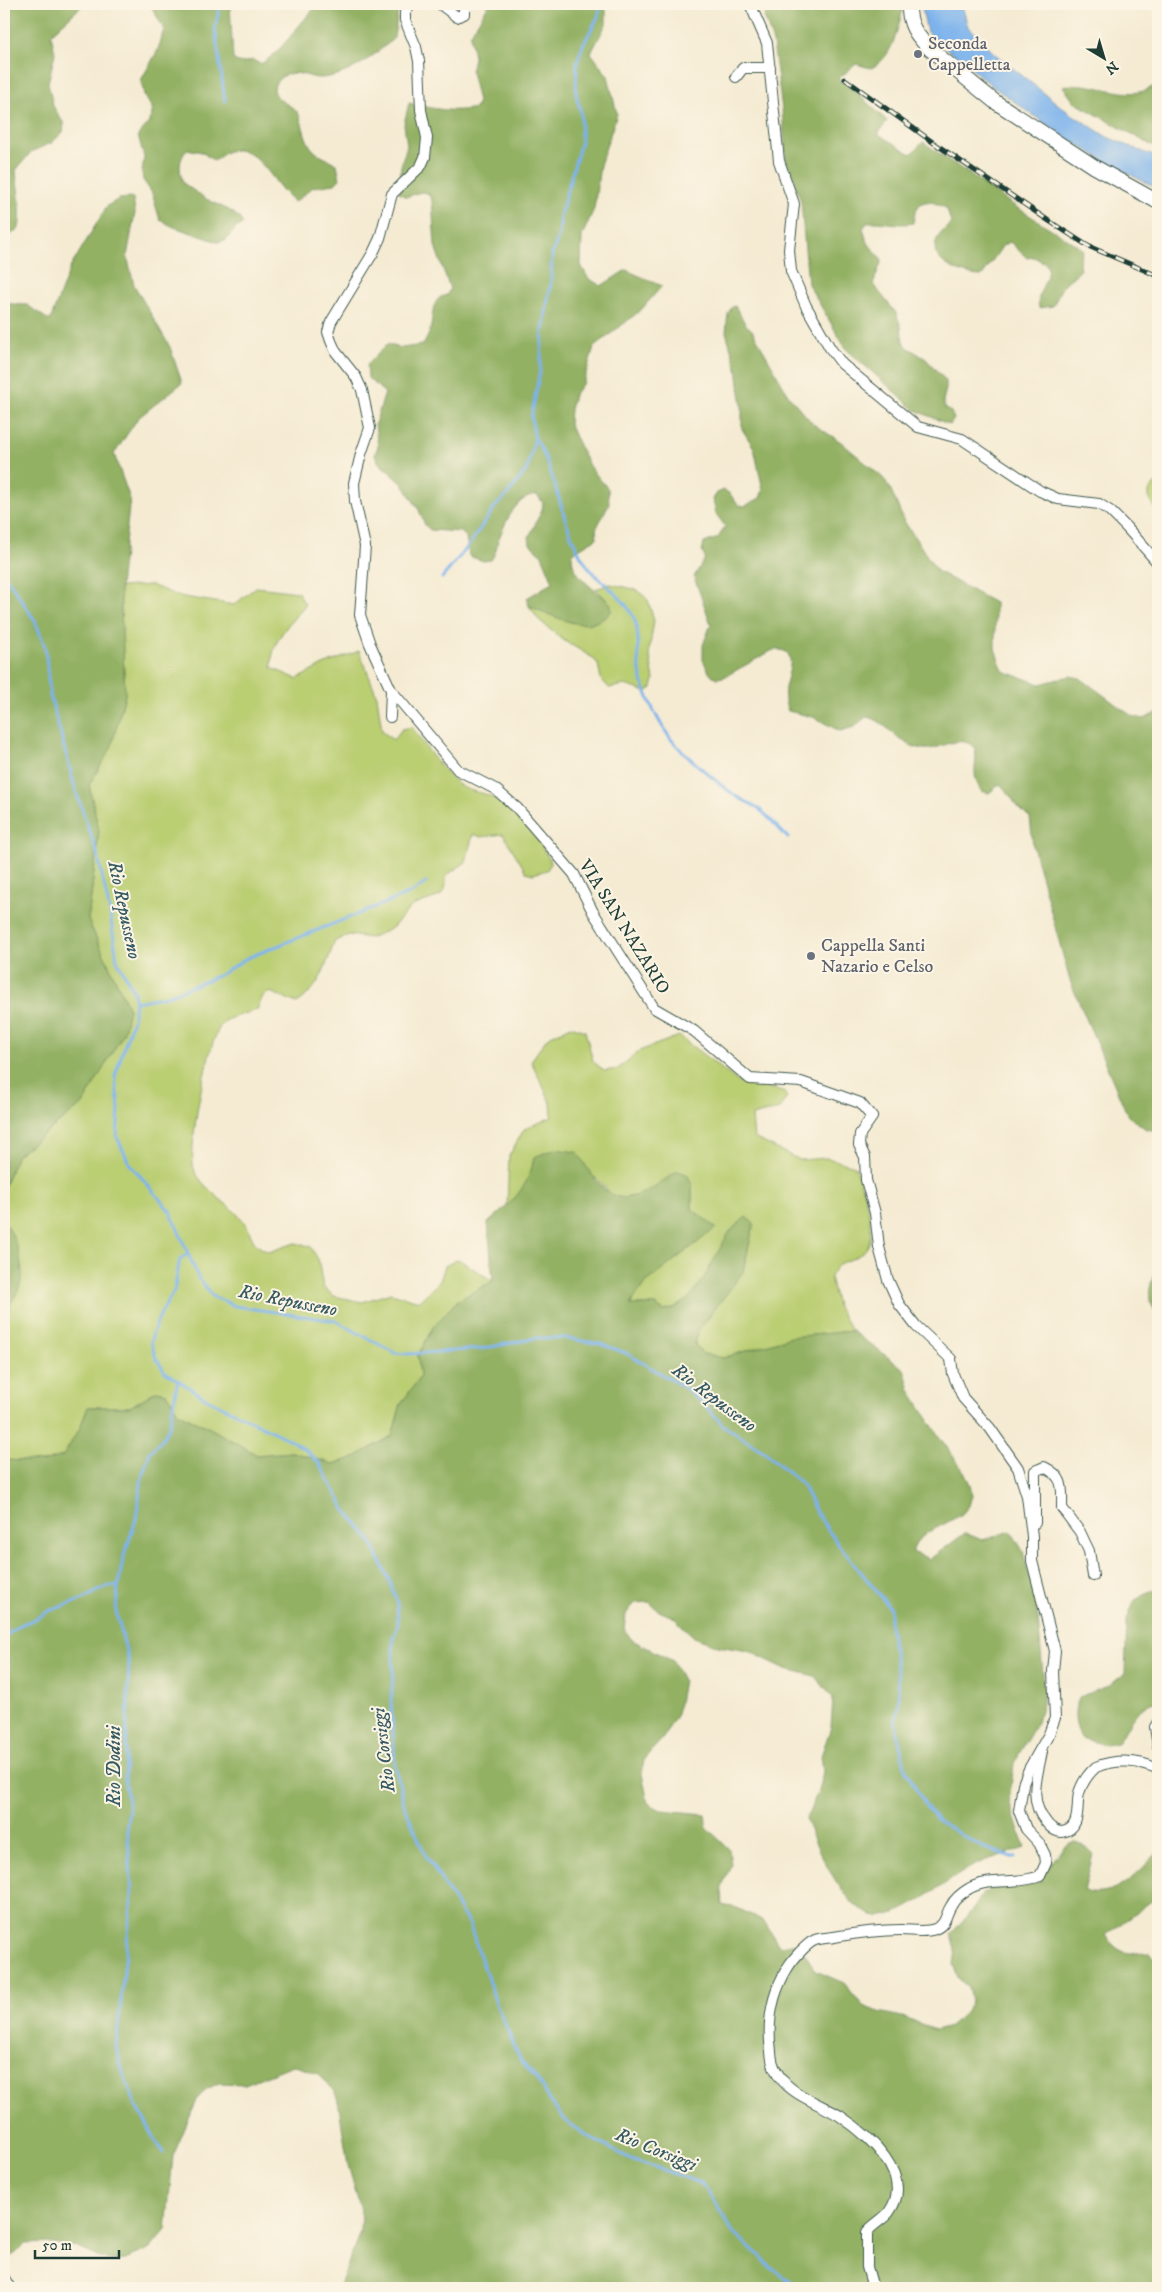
<svg xmlns="http://www.w3.org/2000/svg" width="1162" height="2292" viewBox="0 0 1162 2292" font-family="'IM FELL DW Pica',serif">
  <style>
    .green { fill: #bace72; stroke: #6c8653 }
    .forest { fill: #93b164; stroke: #59774c }
    .water { fill: #7db3ec; stroke: #4e7890 }
    .lines { fill: none; stroke-linecap: round; stroke-linejoin: round }
    .stream { stroke: #7db3ec; stroke-width: 3 }
    .minor-casing { stroke: #3f574c; stroke-width: 12 }
    .secondary-casing { stroke: #3f574c; stroke-width: 16 }
    .minor { stroke: #fff; stroke-width: 10 }
    .secondary { stroke: #fff; stroke-width: 14 }
    .rail-casing { stroke: #1f3d34; stroke-width: 5 }
    .rail { stroke: #fcf5e5; stroke-width: 3; stroke-dasharray: 9; stroke-linecap: butt }
    .worship-dot { fill: #6b7280; stroke: #fcf5e5; stroke-width: 2 }
    .labels { text-anchor: middle; dominant-baseline: central; stroke-width: 4; stroke-linejoin: round; paint-order: stroke }
    .worship-label { font-size: 18px; fill: #5b616d; stroke: #fcf5e5; text-anchor: start }
    .street-label { font-size: 18px; fill: #1f3d34; stroke: #fcf5e5 }
    .water-label { font-size: 19px; font-style: italic; fill: #365a62; stroke: #fcf5e5 }
  </style>
  <rect width="100%" height="100%" fill="#fcf5e5"/>
  <filter id="ink" filterUnits="userSpaceOnUse"><feTurbulence type="fractalNoise" baseFrequency=".02" numOctaves="2"/><feDisplacementMap in="SourceGraphic" scale="10" xChannelSelector="R" yChannelSelector="G"/><feConvolveMatrix kernelMatrix="1 2 1 2 8 2 1 2 1" color-interpolation-filters="sRGB"/></filter>
  <filter id="wash" filterUnits="userSpaceOnUse"><feTurbulence type="fractalNoise" baseFrequency=".0096" numOctaves="4" result="noise"/><feDisplacementMap in="SourceGraphic" scale="20" xChannelSelector="R" yChannelSelector="G"/><feGaussianBlur stdDeviation="1.12" result="paint"/><feColorMatrix in="noise" values="0 0 0 0 0 0 0 0 0 0 0 0 0 0 0 0 0 1.4 0 .05"/><feComposite in="paint" operator="in"/></filter>
  <g filter="url(#wash)">
    <rect width="100%" height="100%" fill="#f5ebd3"/>
    <g class="green">
      <path d="M1158 482V513C1149 502 1143 490 1158 482Z"/>
      <path d="M610 584 638 590 648 600 654 621 649 651 654 680 652 688 646 692 625 685 609 688 601 679 598 664 593 658 560 638 538 619 529 606 573 623 611 604 596 589Z"/>
      <path d="M151 585 178 596 234 605 256 587 298 592 305 605C289 625 270 641 272 668L297 679 323 665 359 651 377 696 382 731 393 740 402 729 412 727C423 743 447 779 464 788 472 792 482 792 490 796 518 810 538 836 551 863L547 870 533 874 526 872 503 834 481 837 473 834 466 862 447 875 445 890 440 896 412 906 392 928 371 938 349 935 335 941C325 966 321 987 297 1003L270 992 263 996 257 1010C246 1014 229 1016 222 1024 208 1039 187 1149 194 1169 202 1189 227 1202 241 1218 255 1234 246 1242 269 1252L295 1243 310 1246 318 1259 323 1287 334 1296 362 1302 391 1293 419 1301 440 1281 445 1266 458 1259 493 1281 457 1301 418 1355 420 1377 401 1404 392 1436 353 1458 333 1464 292 1452 257 1455 208 1427 178 1413 167 1393 156 1391 130 1407H88L80 1428 63 1456 43 1462 4 1460V1318L22 1279 6 1224 4 1222V1186L17 1155 83 1104 129 1009 88 920 99 831 89 785 111 747 125 695 120 587Z"/>
      <path d="M571 1026 585 1031 593 1061 604 1071 618 1069 639 1051 679 1036 740 1083 783 1091 787 1097 779 1109 752 1116 754 1138 800 1160 827 1158 855 1166C861 1186 882 1237 863 1252 848 1265 842 1255 830 1277L837 1306 852 1331 792 1337 723 1358 703 1354 695 1345 698 1331 743 1271 754 1224 730 1231C715 1259 698 1304 664 1311L655 1305H630L644 1284 715 1228 692 1209V1184L678 1171 643 1194 623 1198 612 1195 596 1178 534 1157C532 1178 522 1192 507 1207L509 1156 524 1129 552 1117 551 1103 531 1061 547 1038Z"/>
    </g>
    <g class="forest">
      <path d="M4 4H84L51 34 55 53 48 83 53 106 64 124 63 132 53 142 31 152 16 170C17 189 23 210 19 228L4 240Z"/>
      <path d="M150 4H230L233 59C240 65 245 62 253 60L260 64C279 56 301 20 319 4H399L394 38C374 56 348 77 320 78 310 78 300 71 289 74 283 75 274 81 274 89 275 102 292 104 298 113 301 118 302 125 304 131 310 153 318 154 337 164L340 179 335 184 313 187 295 202C276 190 261 148 234 150 227 150 220 157 214 161L202 152 187 149C178 161 179 169 183 183 193 190 203 198 214 203 226 209 237 212 243 224L236 228 226 240 218 242 174 227 160 220 152 193 143 180 142 173 144 157 138 135 148 124 153 110 144 95 141 80 158 50 164 29Z"/>
      <path d="M489 4H596L606 10V24L591 53 608 76 617 114 600 165 594 209 582 236 581 265 588 278 601 286 626 270 662 286 641 310 594 347 583 383 574 395 570 409 569 424 589 466 608 489 609 504 596 529 597 538 577 550 572 555C571 577 597 590 611 604V612C588 637 555 616 529 606L527 598 553 582 542 555 530 544 529 537 542 510 543 503 537 495C516 496 507 520 499 538 496 546 497 552 491 560L483 561 469 556 466 537 461 532 430 530 425 525 419 510 402 483 379 463 375 454 378 446 375 424 385 393 368 378 367 364 387 344 401 348 423 345C426 340 429 335 430 330 434 316 430 298 447 295L450 289 435 246 432 200 428 193 421 192 406 197 399 193 401 166 407 145 404 124 409 103C433 109 452 113 476 108L478 101 471 72 474 57 470 35Z"/>
      <path d="M772 4H904C898 26 894 58 871 68L856 64 838 79 854 90 887 121 878 134 911 154 923 142 1016 207 1083 249 1079 263 1080 271 1063 285 1053 306 1039 308C1035 292 1051 280 1047 264L1034 257 1027 258 1010 242 1003 245 982 276C966 276 929 264 936 242 938 235 946 228 951 223L947 209C927 197 916 199 913 223 899 226 883 221 868 222L863 228 867 242 882 260 873 284 896 313 901 327 903 341 907 347 926 359 946 381V389L943 401 945 408 951 412 954 419 950 425 915 410 846 349 808 284 801 201 786 160 782 109 773 42 764 16Z"/>
      <path d="M1158 82V149L1074 102 1063 86C1069 86 1076 84 1082 85 1107 87 1138 103 1158 82Z"/>
      <path d="M133 198 135 213 127 256 134 285 170 347 182 383 138 418 114 454 130 499 120 587 125 695 111 748 89 785 99 831 88 920 129 1009 124 1032 83 1104 17 1155 4 1186V301L13 304 27 305 50 321 70 268 107 206 119 199Z"/>
      <path d="M735 306 746 325 752 330 789 396 813 424 841 442 883 478 890 488 904 521 937 571 995 603V649L1003 671 1040 684 1070 676 1080 678 1132 716 1144 719 1158 712V1131L1146 1129 1128 1116 1070 981 1033 846 1030 817C1014 807 1014 798 1000 784L989 793 981 791C970 771 978 768 975 747 957 733 941 751 923 749 896 745 885 718 866 717L854 727 840 731 813 717 788 711C785 704 784 696 785 688 788 673 800 647 773 650L724 677 717 678 710 674 703 660V645L711 624 694 577 705 558 702 551 704 543 718 538 725 526 716 514 713 499 717 493 724 490 730 494 738 505 745 506 760 498 763 490 754 448 742 429V406L737 369 726 332 728 313 732 307Z"/>
      <path d="M555 1149 577 1152C586 1165 597 1186 611 1194 632 1207 662 1181 678 1171L687 1174 692 1184V1209L716 1228 644 1284 630 1305H655L664 1311C699 1304 711 1260 729 1233 733 1227 741 1222 746 1217L754 1224 743 1272 698 1331 695 1345 703 1354 723 1358 792 1337 852 1331 904 1369 910 1390 936 1432 965 1473 970 1485 972 1495 969 1506 961 1515 927 1533 917 1541 912 1552 930 1559 965 1533 982 1540 1011 1531 1023 1551 1037 1607 1044 1685 1041 1710 1037 1722 1014 1763 1009 1802 1025 1848C1008 1854 987 1858 971 1867 948 1880 909 1912 884 1916 848 1921 816 1847 806 1820L821 1784 823 1770 821 1756 831 1727 833 1698 815 1676 786 1669 748 1651 718 1646 694 1637 673 1617 659 1611 649 1602 635 1603 626 1614 624 1629 632 1640 673 1661 683 1680 677 1714 663 1738 644 1759 642 1774 648 1803 661 1810 705 1814 707 1828 729 1849 731 1864 721 1890 722 1905 737 1908 764 1921 779 1946 798 1943 816 1971 844 1983 863 2006 878 2012 907 2018 935 2030 950 2026 964 2014 971 2002 968 1987 958 1978 953 1964 955 1949 951 1934 974 1908 983 1893 995 1888 1026 1886 1041 1881C1049 1866 1060 1847 1076 1842L1085 1847 1093 1854 1084 1891C1114 1902 1139 1872 1158 1852V1896L1106 1935C1118 1955 1129 1954 1150 1953L1158 1961V2288H339L360 2232 361 2210 348 2165 338 2100 334 2090 316 2073 293 2065 245 2084 219 2083 207 2089 198 2098 173 2156 166 2230 150 2249 125 2259 112 2260 100 2258 78 2247 52 2243 26 2244 7 2261H4V1460L43 1462 63 1456 80 1428 88 1407H130L156 1391 167 1393 178 1413 208 1427 257 1455 292 1452 333 1464 353 1458 392 1436 401 1404 420 1377 418 1355 433 1327 457 1301 493 1281 488 1223C510 1204 530 1187 534 1157Z"/>
      <path d="M4 1222C15 1233 23 1263 22 1278 21 1288 8 1308 4 1318Z"/>
      <path d="M1158 1264V1314C1143 1298 1151 1282 1158 1264Z"/>
      <path d="M1158 1588V1701C1136 1705 1129 1725 1118 1743L1105 1745 1081 1738C1075 1725 1072 1711 1079 1697L1108 1686 1125 1674 1127 1619 1135 1600Z"/>
    </g>
    <path class="water" d="M924 4H964L963 9 968 27 995 54 1064 109 1107 137 1158 158V189L1108 163 1060 134 995 88 927 32 922 8Z"/>
    <g class="lines">
      <g class="stream">
        <path d="M220 4 215 29 225 101"/>
        <path d="M535 438C559 476 560 526 586 564 601 585 625 595 635 621 640 636 637 650 639 665 642 689 655 716 668 735 676 748 719 784 733 794 741 800 751 803 759 809 769 817 779 829 788 838"/>
        <path d="M4 573 35 621 45 646 50 695 77 795 97 852 110 913 117 960 134 992 135 1002 133 1019 115 1076 119 1108 117 1137 129 1163 170 1211 198 1277 212 1296 235 1306 336 1321 395 1353 408 1354 481 1349 536 1338H566L601 1344 626 1353 685 1388 704 1404 723 1425 766 1453 802 1484 816 1512 835 1540 890 1608V1626L898 1677 899 1703 895 1723 906 1771 926 1806 938 1821 953 1830 982 1847 1015 1858"/>
        <path d="M442 578 466 549 495 507 509 493 527 469 535 438 531 418 540 371 543 330 551 281 552 255 560 231V216L581 142V113L576 94 577 62 583 45 598 17 601 4"/>
        <path d="M135 1002 167 996 200 983 220 975 247 958 411 893 426 883"/>
        <path d="M188 1254 180 1259 174 1291 160 1315 153 1332 151 1342 156 1358 165 1372 207 1399 292 1441 306 1450 319 1463 346 1511 369 1538 389 1579 397 1602 398 1625 393 1638V1680L391 1700 395 1765 405 1808 425 1854 470 1926 497 2006 521 2061 537 2079 550 2102 569 2124 597 2142 631 2159 701 2183 714 2201 733 2232 784 2278 799 2288"/>
        <path d="M4 1637 18 1626 35 1619 51 1610 81 1600 108 1586 118 1587"/>
        <path d="M163 2153 135 2103 123 2073 116 2047 132 1895 127 1823 129 1809 125 1784 129 1662 116 1611 118 1587 123 1559 136 1519 142 1477 150 1452 161 1441 169 1427 178 1380"/>
      </g>
    </g>
  </g>
  <g filter="url(#ink)">
    <g class="lines">
      <defs>
        <g id="minor">
          <path d="M410 4 405 13V20L416 47 419 61 421 110 427 138 425 157 421 166 392 194 380 238 373 253 331 322 328 332 331 341 336 352 356 377 362 390 370 428 361 454 354 483 355 501 365 546 360 615 370 644 391 690 458 770 495 789 517 808 574 874 593 912 654 1008 694 1031 750 1079 801 1082 860 1103 872 1117 860 1134 859 1145 865 1157 866 1180 875 1213 879 1247 888 1280 899 1304 916 1326 951 1359 953 1374 963 1398 990 1428 1018 1468 1027 1496 1032 1536V1561L1055 1651 1053 1671 1055 1718 1049 1734 1029 1769 1023 1784 1019 1811 1026 1829 1039 1843 1045 1855 1046 1863 1040 1876C1018 1885 991 1877 970 1888 963 1892 955 1898 951 1906 945 1915 947 1924 935 1929 924 1933 912 1930 901 1930 878 1930 856 1933 834 1937 828 1938 821 1938 815 1940 806 1944 793 1959 788 1967 774 1990 768 2015 770 2042 772 2057 770 2063 780 2077 793 2096 821 2104 840 2116 867 2134 916 2176 889 2212 884 2219 873 2224 867 2232V2267L873 2288"/>
          <path d="M440 4 457 17 464 14V4"/>
          <path d="M750 4 767 43 779 161 794 204 789 250 791 271 806 306 830 348 842 364 918 427 962 439 1040 491 1058 499 1099 504 1110 511 1127 528 1158 563"/>
          <path d="M736 77 743 68H770"/>
          <path d="M390 717 391 690"/>
          <path d="M1035 1523V1471L1044 1467C1065 1477 1062 1488 1062 1508L1080 1532 1089 1551 1093 1576"/>
          <path d="M1158 1722 1155 1727 1158 1746"/>
          <path d="M1042 1752C1037 1776 1028 1801 1046 1822 1049 1827 1056 1832 1062 1832 1082 1829 1076 1805 1079 1793 1082 1783 1088 1774 1096 1767 1116 1759 1139 1760 1158 1769"/>
          <path d="M4 2278 10 2288"/>
        </g>
        <path id="secondary" d="M909 4C908 24 916 35 930 49L994 101 1095 167 1158 202"/>
      </defs>
      <use href="#minor" class="minor-casing"/>
      <use href="#secondary" class="secondary-casing"/>
      <use href="#minor" class="minor"/>
      <use href="#secondary" class="secondary"/>
      <defs>
        <path id="rail" d="M845 79 934 143 1049 221 1088 246 1158 276"/>
      </defs>
      <use href="#rail" class="rail-casing"/>
      <use href="#rail" class="rail"/>
    </g>
  </g>
  <g class="worship-dot">
    <circle cx="918" cy="54" r="5"/>
    <circle cx="811" cy="956" r="5"/>
  </g>
  <g class="labels">
    <g class="worship-label">
      <text x="928" y="44">Seconda<tspan x="928" dy="21">Cappelletta</tspan></text>
      <text x="821" y="946">Cappella Santi<tspan x="821" dy="21">Nazario e Celso</tspan></text>
    </g>
    <g class="street-label">
      <text transform="translate(624 927) rotate(58)">VIA SAN NAZARIO</text>
    </g>
    <g class="water-label">
      <text transform="translate(124 910) rotate(78)">Rio Repusseno</text>
      <text transform="translate(288 1301) rotate(11)">Rio Repusseno</text>
      <text transform="translate(714 1398) rotate(37)">Rio Repusseno</text>
      <text transform="translate(384 1750) rotate(-97)">Rio Corsiggi</text>
      <text transform="translate(114 1766) rotate(-90)">Rio Dodini</text>
      <text transform="translate(656 2150) rotate(22)">Rio Corsiggi</text>
    </g>
  </g>
  <rect width="1162" height="2292" fill="none" stroke="#fcf5e5" stroke-width="20"/>
  <g transform="translate(1104 58) rotate(142)" stroke="#fcf5e5" stroke-width="4" paint-order="stroke">
  <path d="M0-4L9 19L0 12L-9 19Z" fill="#1f3d34"/>
  <text y="-8" font-size="14" font-weight="bold" text-anchor="middle" fill="#1f3d34">N</text>
  </g>
  <path d="M35 2250v8h84v-8" fill="none" stroke="#1f3d34" stroke-width="2.5"/>
  <text x="42" y="2250" font-size="15" fill="#1f3d34" stroke="#fcf5e5" stroke-width="4" paint-order="stroke">50 m</text>
</svg>
